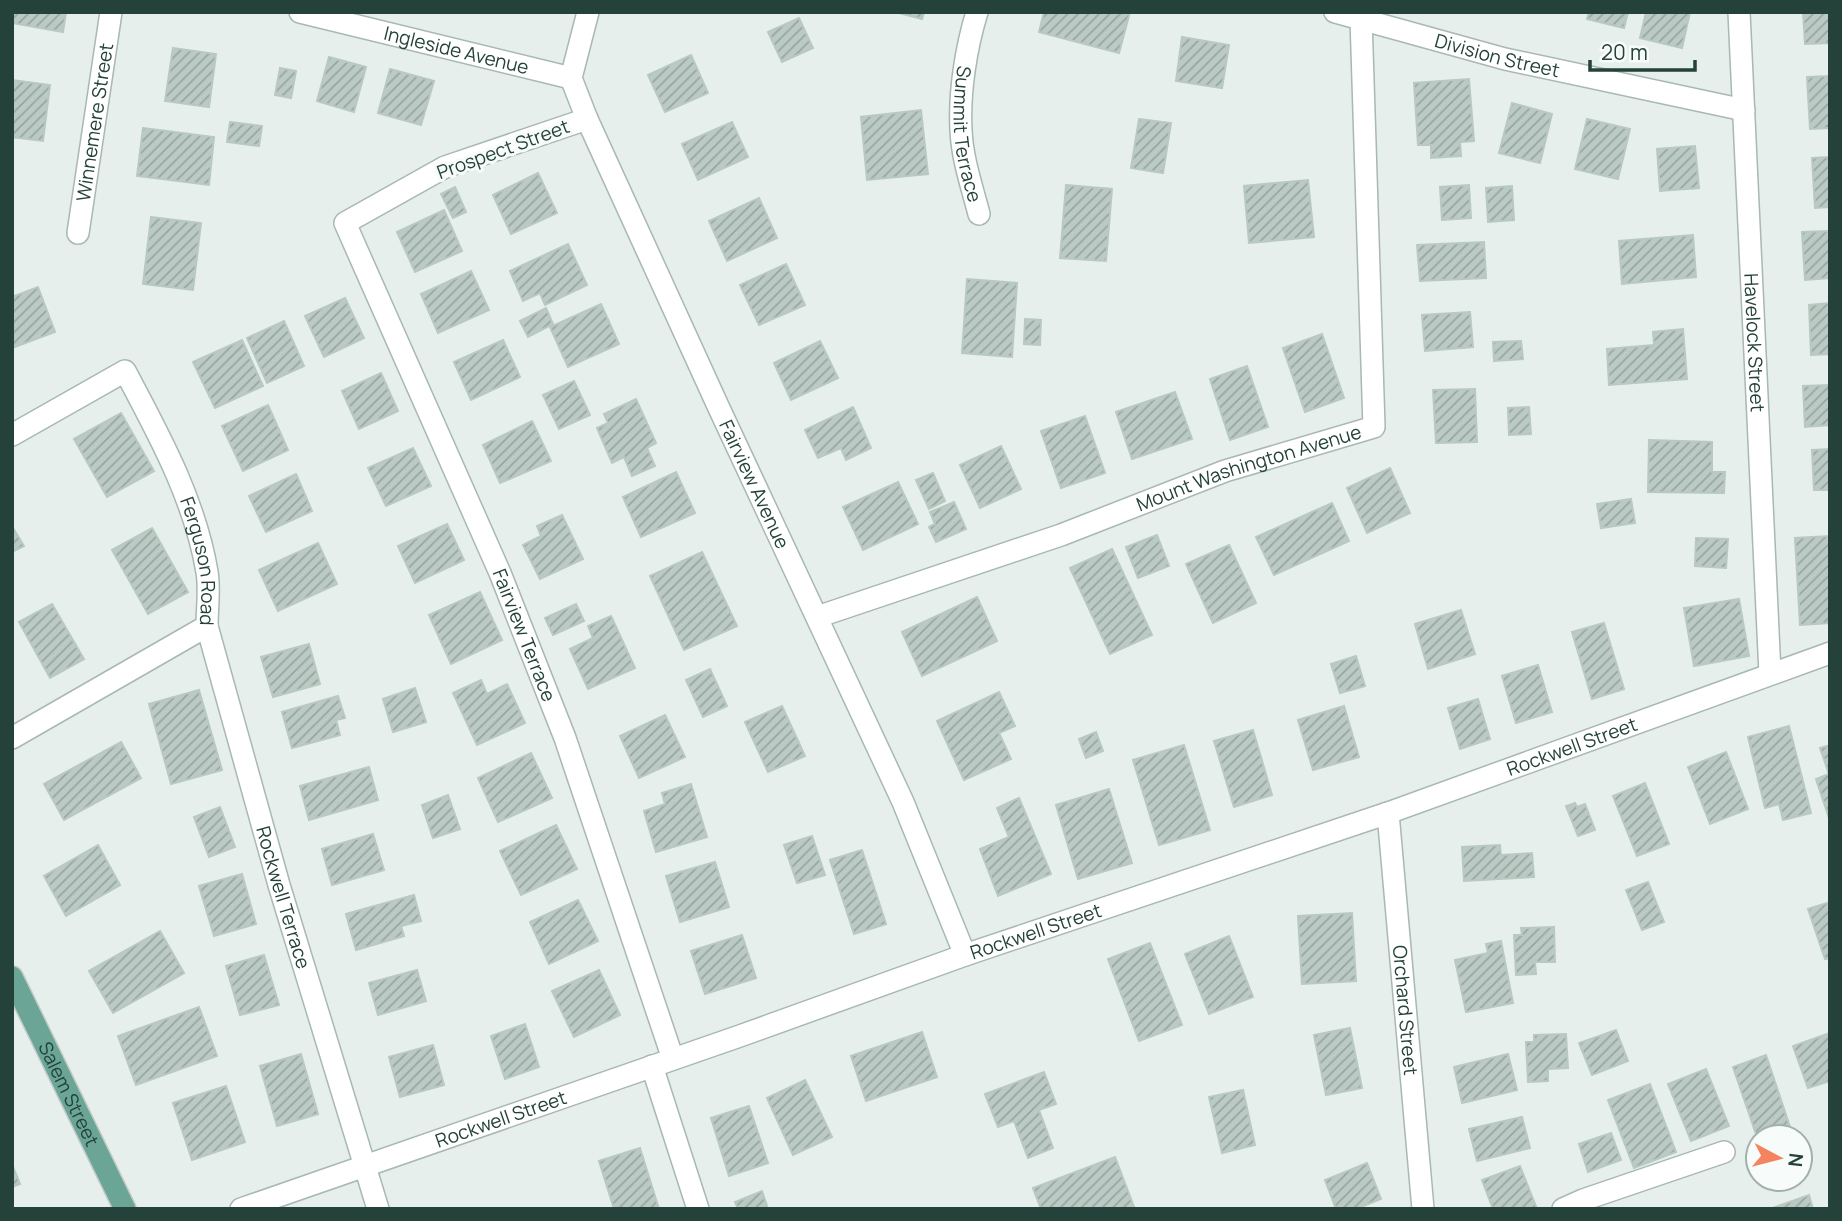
<svg xmlns="http://www.w3.org/2000/svg" width="1842" height="1221" viewBox="0 0 1842 1221" font-family="Manrope,sans-serif">
  <style>
    .building { fill: url(#building-hatch); stroke: #b8c9c2; stroke-width: 2 }
    .lines { fill: none; stroke-linecap: round; stroke-linejoin: round }
    .minor-casing { stroke: #a8b8b2; stroke-width: 24 }
    .major-casing { stroke: #c2cac8; stroke-width: 24 }
    .minor { stroke: #fff; stroke-width: 21 }
    .major { stroke: #6aa596; stroke-width: 21 }
    .labels { text-anchor: middle; dominant-baseline: central; stroke-width: 6; stroke-linejoin: round; paint-order: stroke }
    .street-label { font-size: 19px; fill: #24423a; stroke: #f7fbf9 }
  </style>
  <defs>
    <pattern id="building-hatch" width="6" height="6" patternUnits="userSpaceOnUse" patternTransform="scale(1.75)"><rect width="6" height="6" fill="#bbcac4"/><path d="M-1 1l2-2M0 6l6-6M5 7l2-2" fill="none" stroke="#98a6a0"/></pattern>
  </defs>
  <rect width="100%" height="100%" fill="#e6efeb"/>
  <g class="building">
    <path d="M12 12H66L63 32 12 23Z"/>
    <path d="M895 12H924L922 19Z"/>
    <path d="M1044 12H1130L1119 53 1039 32Z"/>
    <path d="M1589 12H1628L1624 28 1587 19Z"/>
    <path d="M1646 12H1690L1682 48 1640 38Z"/>
    <path d="M1803 12H1830V43L1805 44Z"/>
    <path d="M799 18 813 48 782 62 768 32Z"/>
    <path d="M1182 37 1229 45 1222 88 1176 81Z"/>
    <path d="M173 48 216 54 209 107 165 101Z"/>
    <path d="M691 55 708 93 665 112 648 75Z"/>
    <path d="M329 57 366 67 354 112 317 101Z"/>
    <path d="M280 68 296 71 291 98 275 95Z"/>
    <path d="M390 69 434 81 421 125 378 113Z"/>
    <path d="M1830 76V128L1810 129 1807 77Z"/>
    <path d="M1469 79 1474 141 1460 142 1461 156 1431 158V145H1418L1414 83Z"/>
    <path d="M12 80 50 85 43 141 12 137Z"/>
    <path d="M1512 103 1552 114 1540 163 1499 153Z"/>
    <path d="M921 110 928 174 867 180 861 117Z"/>
    <path d="M1139 119 1171 123 1163 173 1131 168Z"/>
    <path d="M1587 119 1630 129 1618 179 1575 169Z"/>
    <path d="M230 122 262 126 259 146 227 142Z"/>
    <path d="M732 122 748 157 698 180 682 144Z"/>
    <path d="M143 128 214 137 209 185 137 176Z"/>
    <path d="M1695 146 1699 188 1660 191 1657 149Z"/>
    <path d="M1830 157V207L1815 208 1812 158Z"/>
    <path d="M538 173 557 213 511 234 493 195Z"/>
    <path d="M1308 180 1314 237 1249 243 1244 186Z"/>
    <path d="M1066 185 1112 189 1106 261 1060 258Z"/>
    <path d="M1469 185 1471 218 1442 220 1440 187Z"/>
    <path d="M1512 186 1514 220 1488 222 1486 188Z"/>
    <path d="M455 187 466 212 453 218 441 194Z"/>
    <path d="M759 198 777 238 727 261 709 221Z"/>
    <path d="M444 210 462 251 415 272 397 232Z"/>
    <path d="M151 217 201 223 193 290 143 284Z"/>
    <path d="M1830 231V278L1805 280 1802 232Z"/>
    <path d="M1693 235 1696 277 1622 284 1619 241Z"/>
    <path d="M1484 242 1486 278 1420 281 1417 245Z"/>
    <path d="M568 244 587 285 545 305 540 293 523 301 510 271Z"/>
    <path d="M786 264 805 305 759 325 740 285Z"/>
    <path d="M471 271 489 310 438 333 421 294Z"/>
    <path d="M967 279 1017 283 1012 357 962 353Z"/>
    <path d="M38 287 55 332 12 348V297Z"/>
    <path d="M345 298 364 338 324 357 305 316Z"/>
    <path d="M1830 303V354L1811 355 1809 305Z"/>
    <path d="M601 304 619 344 568 367 550 327Z"/>
    <path d="M546 308 553 324 528 337 520 321Z"/>
    <path d="M1470 312 1473 347 1425 351 1422 315Z"/>
    <path d="M1025 319 1041 320 1040 345 1024 344Z"/>
    <path d="M284 321 304 366 267 383 247 338Z"/>
    <path d="M1683 329 1687 379 1609 385 1607 349 1654 345 1653 332Z"/>
    <path d="M1322 334 1344 398 1305 412 1283 348Z"/>
    <path d="M242 340 263 386 215 408 193 362Z"/>
    <path d="M503 340 520 377 471 400 454 362Z"/>
    <path d="M820 341 838 378 791 400 774 363Z"/>
    <path d="M1521 341 1523 359 1494 361 1493 342Z"/>
    <path d="M1247 366 1268 427 1230 440 1210 379Z"/>
    <path d="M381 373 398 411 359 429 342 391Z"/>
    <path d="M574 381 590 415 559 429 543 395Z"/>
    <path d="M1830 385V425L1805 427 1803 386Z"/>
    <path d="M1475 389 1477 442 1436 443 1433 390Z"/>
    <path d="M1175 392 1192 439 1132 459 1116 412Z"/>
    <path d="M636 399 656 443 647 448 655 466 632 476 624 457 612 463 597 428 608 423 604 414Z"/>
    <path d="M268 405 288 450 243 471 222 426Z"/>
    <path d="M853 407 871 448 846 460 841 448 818 458 805 430Z"/>
    <path d="M1529 407 1531 434 1509 435 1508 408Z"/>
    <path d="M121 413 154 471 107 497 74 439Z"/>
    <path d="M1085 416 1105 473 1061 488 1041 431Z"/>
    <path d="M532 421 551 461 500 483 483 445Z"/>
    <path d="M1649 440 1712 442V472H1725L1724 493 1648 492Z"/>
    <path d="M1001 446 1021 489 980 508 960 465Z"/>
    <path d="M413 448 431 486 386 506 368 468Z"/>
    <path d="M1830 449V490H1814L1812 450Z"/>
    <path d="M1390 468 1410 513 1367 533 1347 488Z"/>
    <path d="M676 472 695 513 641 537 623 497Z"/>
    <path d="M933 473 945 501 929 509 916 480Z"/>
    <path d="M296 474 312 511 266 532 249 496Z"/>
    <path d="M898 482 918 524 863 550 843 507Z"/>
    <path d="M1631 499 1635 523 1601 528 1597 504Z"/>
    <path d="M954 502 966 529 936 542 929 527 935 524 930 512Z"/>
    <path d="M1332 503 1349 541 1274 575 1256 537Z"/>
    <path d="M562 515 583 559 540 579 523 545 541 536 537 526Z"/>
    <path d="M447 524 464 560 415 583 398 546Z"/>
    <path d="M12 526 24 546 12 552Z"/>
    <path d="M152 528 188 592 148 614 112 550Z"/>
    <path d="M1157 535 1169 566 1138 578 1126 547Z"/>
    <path d="M1830 536V623L1800 625 1795 538Z"/>
    <path d="M1696 538 1728 539 1726 568 1695 566Z"/>
    <path d="M318 543 337 584 278 611 259 570Z"/>
    <path d="M1229 545 1256 603 1213 623 1186 564Z"/>
    <path d="M1112 549 1152 635 1110 654 1070 568Z"/>
    <path d="M702 552 737 626 684 650 650 576Z"/>
    <path d="M480 592 502 640 451 664 429 615Z"/>
    <path d="M977 597 997 641 922 676 902 632Z"/>
    <path d="M1739 599 1749 656 1694 666 1684 608Z"/>
    <path d="M52 604 84 659 50 678 19 622Z"/>
    <path d="M576 604 584 621 553 635 545 618Z"/>
    <path d="M1461 610 1475 654 1428 669 1415 624Z"/>
    <path d="M611 616 635 668 588 689 570 649 593 638 588 626Z"/>
    <path d="M1604 623 1624 689 1592 699 1572 632Z"/>
    <path d="M309 644 320 684 273 697 261 657Z"/>
    <path d="M1356 656 1365 686 1340 693 1331 664Z"/>
    <path d="M1538 665 1552 712 1516 723 1502 676Z"/>
    <path d="M710 669 727 706 703 717 686 680Z"/>
    <path d="M481 680 487 694 507 684 525 723 477 745 453 693Z"/>
    <path d="M415 688 426 722 393 732 383 699Z"/>
    <path d="M199 690 222 770 171 784 149 704Z"/>
    <path d="M999 692 1015 726 999 733 1011 759 964 780 937 721Z"/>
    <path d="M338 696 345 718 336 720 340 735 292 748 282 712Z"/>
    <path d="M1478 699 1490 739 1460 749 1448 708Z"/>
    <path d="M782 706 805 756 768 772 745 722Z"/>
    <path d="M1344 706 1359 757 1313 770 1298 720Z"/>
    <path d="M665 715 685 757 639 778 620 736Z"/>
    <path d="M1789 726 1811 813 1783 820 1779 804 1765 808 1748 737Z"/>
    <path d="M1253 730 1272 795 1234 807 1214 741Z"/>
    <path d="M1096 732 1103 751 1086 758 1079 739Z"/>
    <path d="M121 742 141 778 64 820 44 784Z"/>
    <path d="M1184 745 1210 830 1159 845 1133 760Z"/>
    <path d="M1830 745V818H1829L1816 779 1829 774 1820 748Z"/>
    <path d="M1726 752 1748 809 1710 824 1688 767Z"/>
    <path d="M531 753 552 798 498 822 478 778Z"/>
    <path d="M369 767 378 800 309 820 300 786Z"/>
    <path d="M1645 783 1669 844 1637 856 1613 796Z"/>
    <path d="M691 784 707 837 656 852 644 811 665 804 662 793Z"/>
    <path d="M1109 789 1132 863 1078 879 1056 805Z"/>
    <path d="M448 795 460 829 433 838 422 805Z"/>
    <path d="M1019 798 1051 874 998 896 980 849 1009 837 997 808Z"/>
    <path d="M1575 803 1577 807 1585 804 1595 830 1578 836 1566 806Z"/>
    <path d="M220 807 235 847 209 857 194 817Z"/>
    <path d="M556 825 577 869 521 895 500 851Z"/>
    <path d="M373 834 384 870 332 885 322 849Z"/>
    <path d="M812 836 825 875 797 883 784 845Z"/>
    <path d="M98 845 120 885 66 916 44 876Z"/>
    <path d="M1500 845 1501 855 1532 853 1534 877 1464 881 1462 847Z"/>
    <path d="M862 850 886 924 854 934 830 860Z"/>
    <path d="M715 862 729 907 680 922 666 876Z"/>
    <path d="M242 874 256 924 214 936 199 886Z"/>
    <path d="M1648 882 1664 922 1642 930 1626 890Z"/>
    <path d="M414 895 421 921 401 926 404 936 356 950 346 914Z"/>
    <path d="M578 900 598 941 549 964 530 922Z"/>
    <path d="M1830 902V958L1825 959 1808 909Z"/>
    <path d="M1352 913 1356 981 1302 984 1298 916Z"/>
    <path d="M1554 927 1555 962H1535L1536 974 1516 975 1514 935H1522L1521 928Z"/>
    <path d="M160 931 184 973 113 1013 89 971Z"/>
    <path d="M742 935 756 978 705 994 691 951Z"/>
    <path d="M1229 936 1253 997 1209 1014 1185 954Z"/>
    <path d="M1501 941 1513 1003 1466 1012 1455 960 1488 953 1486 944Z"/>
    <path d="M1150 943 1182 1025 1139 1041 1108 959Z"/>
    <path d="M264 955 279 1005 240 1015 226 966Z"/>
    <path d="M417 970 426 1001 378 1015 369 983Z"/>
    <path d="M599 970 620 1015 574 1037 552 991Z"/>
    <path d="M199 1007 217 1056 136 1085 118 1036Z"/>
    <path d="M525 1024 539 1067 505 1079 491 1036Z"/>
    <path d="M1350 1028 1362 1088 1326 1095 1314 1035Z"/>
    <path d="M1616 1030 1628 1061 1592 1075 1579 1043Z"/>
    <path d="M922 1032 937 1077 866 1101 851 1056Z"/>
    <path d="M1830 1033V1081L1808 1088 1793 1046Z"/>
    <path d="M1566 1034 1568 1068 1548 1069V1081L1528 1082 1526 1042H1534V1035Z"/>
    <path d="M433 1045 444 1085 400 1097 389 1057Z"/>
    <path d="M301 1054 318 1114 277 1126 260 1066Z"/>
    <path d="M1508 1054 1517 1090 1462 1103 1454 1067Z"/>
    <path d="M1766 1055 1791 1130 1771 1137H1758V1140L1733 1067Z"/>
    <path d="M1706 1069 1729 1126 1691 1141 1668 1084Z"/>
    <path d="M1044 1072 1056 1104 1039 1110 1053 1148 1028 1158 1014 1121 998 1127 985 1094Z"/>
    <path d="M805 1080 832 1137 793 1155 767 1098Z"/>
    <path d="M1650 1084 1676 1152 1634 1168 1608 1100Z"/>
    <path d="M226 1086 245 1142 192 1160 173 1103Z"/>
    <path d="M1243 1090 1255 1145 1222 1153 1209 1097Z"/>
    <path d="M749 1106 768 1163 729 1176 711 1118Z"/>
    <path d="M1522 1117 1530 1148 1477 1161 1469 1129Z"/>
    <path d="M1611 1133 1621 1160 1588 1172 1579 1144Z"/>
    <path d="M640 1148 659 1209H614L599 1161Z"/>
    <path d="M1115 1157 1134 1207 1128 1209H1041L1033 1188Z"/>
    <path d="M1367 1163 1381 1199 1356 1209H1336L1325 1180Z"/>
    <path d="M12 1164 20 1184 12 1187Z"/>
    <path d="M1520 1166 1537 1209H1493L1482 1180Z"/>
    <path d="M762 1191 767 1206 761 1209H738L735 1202Z"/>
    <path d="M1809 1195 1813 1209H1770Z"/>
  </g>
  <g class="lines">
    <defs>
      <g id="minor">
        <path id="s1" d="M300 12 571 78"/>
        <path id="s2" d="M588 12 571 78 587 119 718 406 903 802 965 955"/>
        <path id="s3" d="M977 12C966 48 959 92 961 130 962 158 972 187 979 214"/>
        <path id="s4" d="M1335 12 1505 59 1744 110"/>
        <path id="s5" d="M1739 12 1770 674"/>
        <path id="s6" d="M587 119 445 167 345 223 500 573 565 738 673 1059"/>
        <path id="s7" d="M78 233 111 12"/>
        <path id="s8" d="M12 435 125 371C159 435 195 500 207 572 210 589 207 609 207 626L12 738"/>
        <path id="s9" d="M817 617 1061 535 1225 471 1374 427 1361 18"/>
        <path id="s10" d="M207 626 279 885 378 1209"/>
        <path id="s11" d="M1388 813 1423 1209"/>
        <path d="M652 1066 698 1209"/>
        <path id="s12" d="M241 1209 737 1037 965 955 1388 813 1830 653"/>
        <path d="M1563 1209 1583 1200 1724 1152"/>
      </g>
      <g id="major">
        <path id="s13" d="M12 977 125 1209"/>
      </g>
    </defs>
    <use href="#minor" class="minor-casing"/>
    <use href="#major" class="major-casing"/>
    <use href="#minor" class="minor"/>
    <use href="#major" class="major"/>
  </g>
  <g class="labels">
    <g class="street-label">
      <text stroke="none"><textPath href="#s1" startOffset="161">Ingleside Avenue</textPath></text>
      <text stroke="none"><textPath href="#s4" startOffset="168">Division Street</textPath></text>
      <text stroke="none"><textPath href="#s7" startOffset="112">Winnemere Street</textPath></text>
      <text stroke="none"><textPath href="#s3" startOffset="124">Summit Terrace</textPath></text>
      <text transform="translate(503 149) rotate(-20)">Prospect Street</text>
      <text stroke="none"><textPath href="#s5" startOffset="331">Havelock Street</textPath></text>
      <text stroke="none"><textPath href="#s9" startOffset="457">Mount Washington Avenue</textPath></text>
      <text stroke="none"><textPath href="#s2" startOffset="514">Fairview Avenue</textPath></text>
      <text stroke="none"><textPath href="#s8" startOffset="336">Ferguson Road</textPath></text>
      <text stroke="none"><textPath href="#s6" startOffset="714">Fairview Terrace</textPath></text>
      <text stroke="none"><textPath href="#s12" startOffset="1409">Rockwell Street</textPath></text>
      <text stroke="none"><textPath href="#s10" startOffset="282">Rockwell Terrace</textPath></text>
      <text stroke="none"><textPath href="#s12" startOffset="842">Rockwell Street</textPath></text>
      <text stroke="none"><textPath href="#s11" startOffset="198">Orchard Street</textPath></text>
      <text stroke="none"><textPath href="#s13" startOffset="130">Salem Street</textPath></text>
      <text stroke="none"><textPath href="#s12" startOffset="275">Rockwell Street</textPath></text>
    </g>
  </g>
  <rect width="1842" height="1221" fill="none" stroke="#24423a" stroke-width="28"/>
  <g transform="translate(1779 1158) rotate(97)"><circle r="33" fill="#f7fbf9" stroke="#a3b1ad" stroke-width="2"/>
  <path d="M0-5L12 26L0 18L-12 26Z" fill="#f4845f"/>
  <text y="-10" font-size="19" font-weight="bold" text-anchor="middle" fill="#24423a">N</text>
  </g>
  <path d="M1590 60v10h105v-10" fill="none" stroke="#24423a" stroke-width="3.5"/>
  <text x="1601" y="60" font-size="21" fill="#24423a" stroke="#f7fbf9" stroke-width="5" paint-order="stroke">20 m</text>
</svg>
